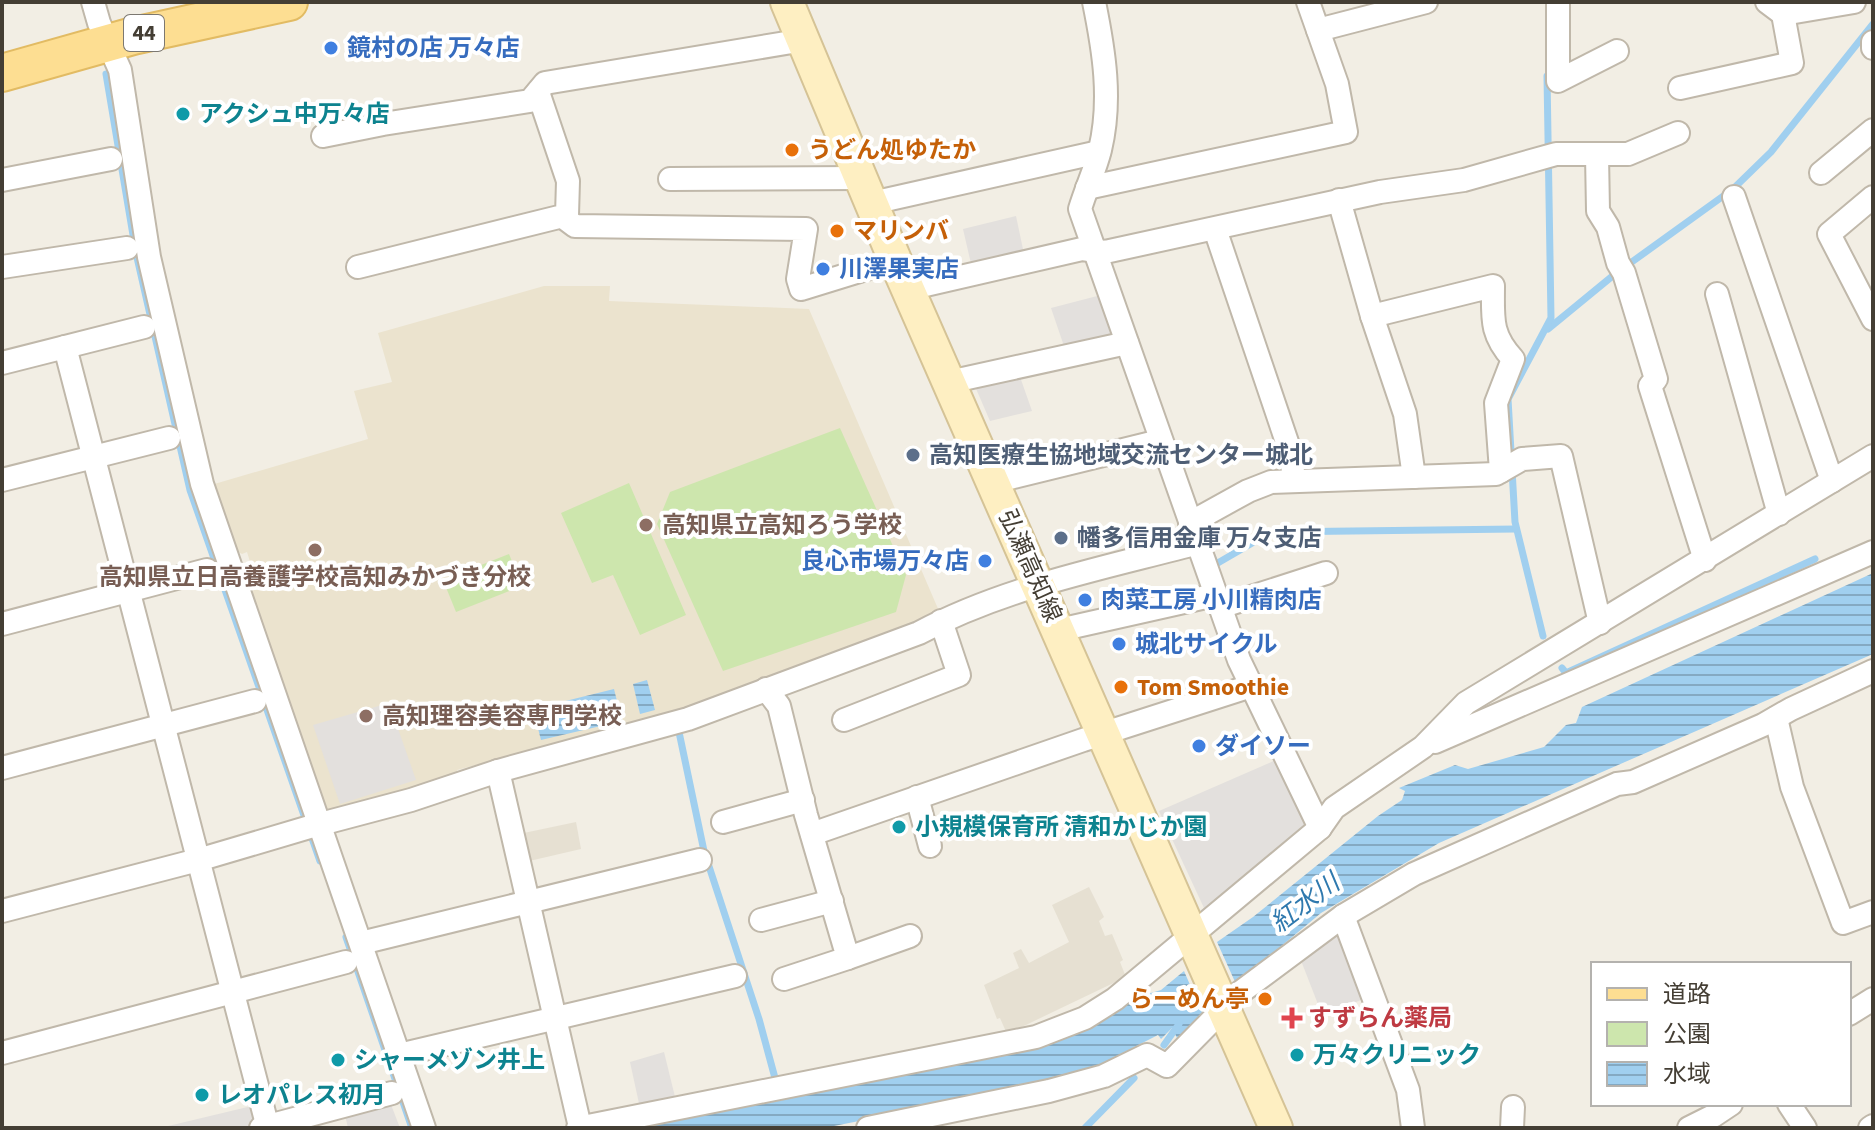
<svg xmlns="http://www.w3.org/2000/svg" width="1875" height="1130" viewBox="0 0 1875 1130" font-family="'Source Sans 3','Noto Sans JP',sans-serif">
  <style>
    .residential { fill: #e6e0d2 }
    .education { fill: #ebe3ce }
    .green { fill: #cde6ad }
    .parking { fill: #e3e0dd }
    .water { fill: url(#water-rules) }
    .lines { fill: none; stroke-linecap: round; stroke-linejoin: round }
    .stream { stroke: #a0cfef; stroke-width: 7 }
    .minor-casing { stroke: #c0b8aa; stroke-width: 26 }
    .secondary-casing { stroke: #d5c396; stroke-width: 36 }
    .primary-casing { stroke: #e2bb63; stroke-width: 40 }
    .minor { stroke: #fff; stroke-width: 22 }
    .secondary { stroke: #feefc2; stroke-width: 32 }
    .primary { stroke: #fdde92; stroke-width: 36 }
    .shop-dot { fill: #3f7fe0; stroke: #fff; stroke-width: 3 }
    .culture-dot { fill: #0f9aa8; stroke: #fff; stroke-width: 3 }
    .food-dot { fill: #e8710a; stroke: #fff; stroke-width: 3 }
    .service-dot { fill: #5c6f8a; stroke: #fff; stroke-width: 3 }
    .education-dot { fill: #8d6e63; stroke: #fff; stroke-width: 3 }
    .health-dot { fill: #e0444e; stroke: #fff; stroke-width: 3 }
    .labels { text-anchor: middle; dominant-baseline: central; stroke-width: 8; stroke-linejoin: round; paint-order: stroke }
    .shield { fill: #fff; stroke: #7c7871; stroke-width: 2 }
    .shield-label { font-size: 22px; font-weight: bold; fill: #443e34 }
    .shop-label { font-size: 24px; font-weight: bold; fill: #366cbe; stroke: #fff; text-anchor: start }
    .culture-label { font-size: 24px; font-weight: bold; fill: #0d838f; stroke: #fff; text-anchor: start }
    .food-label { font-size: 24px; font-weight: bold; fill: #c56008; stroke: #fff; text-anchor: start }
    .service-label { font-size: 24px; font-weight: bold; fill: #4e5e75; stroke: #fff; text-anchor: start }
    .education-label { font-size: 24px; font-weight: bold; fill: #785e54; stroke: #fff; text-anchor: start }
    .street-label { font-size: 24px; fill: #443e34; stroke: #fff }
    .health-label { font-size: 24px; font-weight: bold; fill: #be3a42; stroke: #fff; text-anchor: start }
    .water-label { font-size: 26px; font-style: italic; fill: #2f79ae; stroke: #fff }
  </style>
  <defs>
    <pattern id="water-rules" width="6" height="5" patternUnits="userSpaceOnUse" patternTransform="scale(2)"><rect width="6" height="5" fill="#a0cfef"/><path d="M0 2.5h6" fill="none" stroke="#84a9c2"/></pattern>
  </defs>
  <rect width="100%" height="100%" fill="#f2eee4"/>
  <g class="residential">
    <path d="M576 822 581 849 525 862 519 834Z"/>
    <path d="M1089 887 1104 917 1099 921 1105 936 1112 934 1123 960 1120 962 1126 977 1007 1034 1000 1018 997 1019 984 985 1019 968 1013 953 1021 949 1029 963 1069 942 1052 905Z"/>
  </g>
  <path class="education" d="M544 286H610L609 301 809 309 939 611 917 627 675 712 457 770V773L323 815 242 577 246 568 251 565 247 552 242 554 231 548 211 485 368 439 354 391 392 382 378 333Z"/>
  <g class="green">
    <path d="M840 428 906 575 896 612 723 671 657 524 670 492Z"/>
    <path d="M629 483 686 615 640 635 613 575 592 583 561 513Z"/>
    <path d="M509 554 522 586 456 612 443 580Z"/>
  </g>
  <g class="parking">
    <path d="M1016 216 1024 254 972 268 963 229Z"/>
    <path d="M1101 295 1115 336 1065 349 1051 308Z"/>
    <path d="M1019 374 1032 411 990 421 974 384Z"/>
    <path d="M389 703 416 780 340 804 313 725Z"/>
    <path d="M1276 760 1310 828 1204 908 1159 811Z"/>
    <path d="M1339 929 1363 999 1323 1017 1300 958Z"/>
    <path d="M664 1052 676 1101 640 1108 630 1062Z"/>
    <path d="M390 1102 400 1128H348L345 1115Z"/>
    <path d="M256 1105 261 1123 238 1128 164 1127Z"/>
  </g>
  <g class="water">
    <path d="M1873 573V654L1439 843 1321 913 1236 984 1217 942 1253 917 1378 816 1402 800 1405 791 1399 788 1455 765 1468 769 1544 747 1566 725 1576 723 1582 707Z"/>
    <path d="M647 680 655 710 640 714 633 684Z"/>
    <path d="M614 689 622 721 541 740 533 709Z"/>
    <path d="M1184 971 1204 1017 1179 1042 1172 1028 1161 1039 1158 1035 1097 1066 1054 1082 824 1128H636L783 1100 1032 1045 1098 1022 1134 998 1161 990Z"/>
  </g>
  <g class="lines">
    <g class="stream">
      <path d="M106 74 136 253 190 490 320 861"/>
      <path d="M1629 264 1733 189 1771 152 1873 24"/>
      <path d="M1548 329 1615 274"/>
      <path d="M1212 556 1216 564 1271 532 1516 529"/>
      <path d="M1543 636 1515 522 1508 399 1551 318 1547 76"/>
      <path d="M1562 668 1566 673 1815 559"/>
      <path d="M679 732 704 851 759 1019 775 1078"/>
      <path d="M346 937 412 1128"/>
      <path d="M1164 1045 1179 1024"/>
      <path d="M1085 1128 1134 1078"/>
    </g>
    <defs>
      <g id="minor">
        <path d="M93 2 99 23 120 70 149 257 202 484 424 1128"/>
        <path d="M1094 2C1104 51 1112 100 1100 150 1095 170 1086 189 1080 209L1239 660 1320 828"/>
        <path d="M1558 2V81L1617 51"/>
        <path d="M1767 2 1783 14 1854 2"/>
        <path d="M1318 30 1426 2"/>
        <path d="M1873 42V48"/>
        <path d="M1680 88 1792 63 1783 14"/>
        <path d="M323 136 383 124 530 101 545 83 804 40"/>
        <path d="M1597 155 1598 211 1608 227 1618 263 1624 273 1656 379 1650 386 1705 560"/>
        <path d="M1821 173 1873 130"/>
        <path d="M670 179 861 178"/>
        <path d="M2 180 111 159"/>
        <path d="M1087 188 1346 132 1337 84 1308 2"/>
        <path d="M1734 197 1832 481"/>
        <path d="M1873 197 1829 234 1873 319"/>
        <path d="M1339 200 1372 316 1405 414 1414 477"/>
        <path d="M872 203 1099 152"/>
        <path d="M567 215V220L575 226 806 229 798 279 801 289 895 260"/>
        <path d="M1215 229 1291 454 1294 481"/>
        <path d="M2 267 127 248"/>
        <path d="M358 267 567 215 568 181 538 92"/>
        <path d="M908 289 1082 249 1105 252 1380 192 1464 180 1556 154H1628L1678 133"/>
        <path d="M1717 294 1779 514"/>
        <path d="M1372 316 1493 286C1493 318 1490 334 1513 359L1496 403 1501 471"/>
        <path d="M65 347 268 1128"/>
        <path d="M2 363 144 327"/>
        <path d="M949 382 1127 343"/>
        <path d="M2 480 169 438"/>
        <path d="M993 482 1160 441"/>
        <path d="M1190 523 1248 491 1271 482 1496 474 1522 459 1561 456 1600 623"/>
        <path d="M1220 607 1326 573"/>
        <path d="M2 624 207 570"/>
        <path d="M1059 630 1215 595"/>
        <path d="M766 689 779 706 806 815 848 958 784 979"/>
        <path d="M1776 718 1792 787 1843 923 1873 912"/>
        <path d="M844 720 959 675 941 621"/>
        <path d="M1435 742 1873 552"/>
        <path d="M2 768 255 701"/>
        <path d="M498 771 580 1127"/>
        <path d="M917 797 930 846"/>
        <path d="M723 822 803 800"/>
        <path d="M812 834 1083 740 1251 686"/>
        <path d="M2 911 198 860 313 826 411 800 498 771 688 719 919 633C1005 587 1104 568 1198 543"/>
        <path d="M1343 916 1408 1090 1413 1128"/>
        <path d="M761 920 832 901"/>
        <path d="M361 943 700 860"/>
        <path d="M848 958 910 936"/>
        <path d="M1849 1014 1873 999"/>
        <path d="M2 1053 346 962"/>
        <path d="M399 1055 735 976"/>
        <path d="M1789 1104 1805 1128"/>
        <path d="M261 1128 392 1093"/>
        <path d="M578 1128 1036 1037 1085 1018 1115 999 1320 828 1334 808 1423 747 1466 703 1873 456"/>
        <path d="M868 1128 1049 1091 1104 1076 1147 1055 1167 1066 1238 994 1343 916 1414 874 1617 784 1633 782 1763 725 1791 709 1873 671"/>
        <path d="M1512 1128 1513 1107"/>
        <path d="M1689 1128 1713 1116 1731 1104"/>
        <path d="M1870 1128 1873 1126"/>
      </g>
      <path id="secondary" d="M787 2 895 260 1276 1128"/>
      <path id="primary" d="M2 73 133 36 289 2"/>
    </defs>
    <use href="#minor" class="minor-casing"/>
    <use href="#secondary" class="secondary-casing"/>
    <use href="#primary" class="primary-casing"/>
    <use href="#minor" class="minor"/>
    <use href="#secondary" class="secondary"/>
    <use href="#primary" class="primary"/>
  </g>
  <g class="shop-dot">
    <circle cx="331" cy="48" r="8"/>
    <circle cx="823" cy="269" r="8"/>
    <circle cx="985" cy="561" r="8"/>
    <circle cx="1085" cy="600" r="8"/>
    <circle cx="1119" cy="644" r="8"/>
    <circle cx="1199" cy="746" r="8"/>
  </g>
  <g class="culture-dot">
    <circle cx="183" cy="114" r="8"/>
    <circle cx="899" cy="827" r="8"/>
    <circle cx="1297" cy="1055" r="8"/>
    <circle cx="338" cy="1060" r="8"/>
    <circle cx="202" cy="1095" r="8"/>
  </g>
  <g class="food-dot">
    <circle cx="792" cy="150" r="8"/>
    <circle cx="837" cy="231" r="8"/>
    <circle cx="1121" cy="687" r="8"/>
    <circle cx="1265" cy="999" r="8"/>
  </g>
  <g class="service-dot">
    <circle cx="913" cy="455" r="8"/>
    <circle cx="1061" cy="538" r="8"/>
  </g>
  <g class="education-dot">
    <circle cx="646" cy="525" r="8"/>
    <circle cx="315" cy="550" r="8"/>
    <circle cx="366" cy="716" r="8"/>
  </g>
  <path class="health-dot" d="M1288 1006h8v8h8v8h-8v8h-8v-8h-8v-8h8z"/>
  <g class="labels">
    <rect class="shield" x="124" y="15" width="40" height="36" rx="6"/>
    <g class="shield-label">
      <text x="144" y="33">44</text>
    </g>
    <g class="shop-label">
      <text x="347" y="48">鏡村の店 万々店</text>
      <text x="839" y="269">川澤果実店</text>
      <text x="969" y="561" text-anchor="end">良心市場万々店</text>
      <text x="1101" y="600">肉菜工房 小川精肉店</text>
      <text x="1135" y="644">城北サイクル</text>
      <text x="1215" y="746">ダイソー</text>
    </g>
    <g class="culture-label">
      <text x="199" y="114">アクシュ中万々店</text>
      <text x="915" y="827">小規模保育所 清和かじか園</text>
      <text x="1313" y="1055">万々クリニック</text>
      <text x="354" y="1060">シャーメゾン井上</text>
      <text x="218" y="1095">レオパレス初月</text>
    </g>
    <g class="food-label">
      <text x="808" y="150">うどん処ゆたか</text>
      <text x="853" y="231">マリンバ</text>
      <text x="1137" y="687">Tom Smoothie</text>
      <text x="1249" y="999" text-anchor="end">らーめん亭</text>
    </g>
    <g class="service-label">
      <text x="929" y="455">高知医療生協地域交流センター城北</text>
      <text x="1077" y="538">幡多信用金庫 万々支店</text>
    </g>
    <g class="education-label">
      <text x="662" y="525">高知県立高知ろう学校</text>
      <text x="315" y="577" text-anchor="middle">高知県立日高養護学校高知みかづき分校</text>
      <text x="382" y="716">高知理容美容専門学校</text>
    </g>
    <g class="street-label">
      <text transform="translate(1030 566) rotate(66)">弘瀬高知線</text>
    </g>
    <g class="health-label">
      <text x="1308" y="1018">すずらん薬局</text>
    </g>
    <g class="water-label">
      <text transform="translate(1305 903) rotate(-37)">紅水川</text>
    </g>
  </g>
  <rect width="1875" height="1130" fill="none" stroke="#443e34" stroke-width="8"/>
  <rect x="1591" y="962" width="260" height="144" fill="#ffffff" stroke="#b4b2ae" stroke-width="2"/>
  <rect x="1607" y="988" width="40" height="12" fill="#fdde92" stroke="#b4b2ae" stroke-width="2"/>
  <text x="1663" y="1002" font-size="24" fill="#443e34">道路</text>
  <rect x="1607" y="1022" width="40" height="24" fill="#cde6ad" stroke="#b4b2ae" stroke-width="2"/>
  <text x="1663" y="1042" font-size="24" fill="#443e34">公園</text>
  <rect x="1607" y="1062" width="40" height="24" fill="url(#water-rules)" stroke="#b4b2ae" stroke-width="2"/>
  <text x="1663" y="1082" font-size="24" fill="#443e34">水域</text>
</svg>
